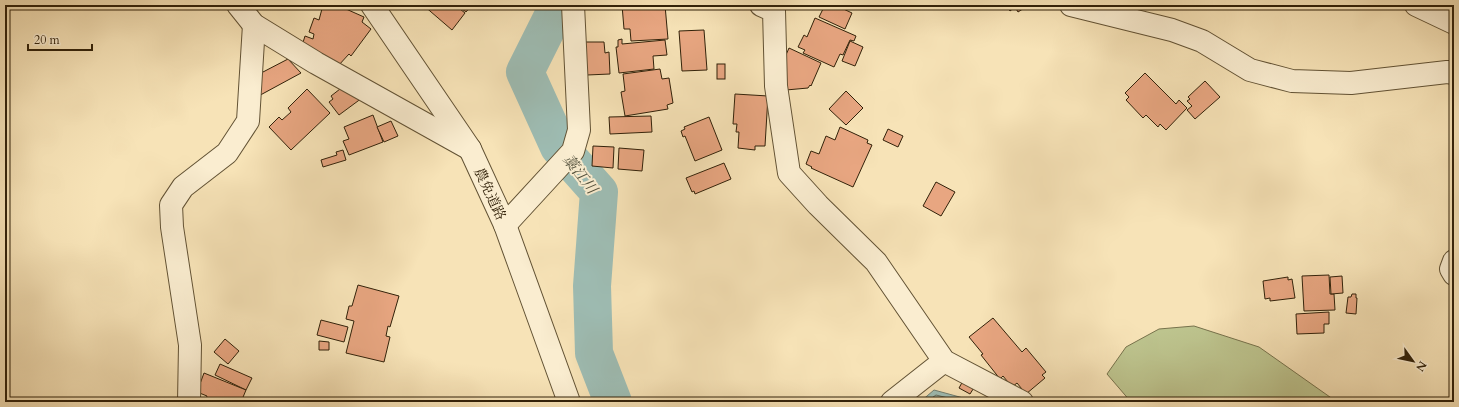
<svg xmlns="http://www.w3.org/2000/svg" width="1459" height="407" viewBox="0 0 1459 407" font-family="Cardo,'Noto Serif JP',serif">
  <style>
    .green { fill: #bdc48e; stroke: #77724c }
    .water { fill: #9ebdb4; stroke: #727f70 }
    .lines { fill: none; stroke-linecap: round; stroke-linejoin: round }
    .shore { stroke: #686f5e; stroke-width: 1 }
    .river { stroke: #9ebdb4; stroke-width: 38 }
    .building { fill: #e8a681; stroke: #312109 }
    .minor-casing { stroke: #625234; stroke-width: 24 }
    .tertiary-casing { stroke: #625234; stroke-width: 24 }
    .minor { stroke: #faedd0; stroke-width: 22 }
    .tertiary { stroke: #faedd0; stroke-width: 22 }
    .labels { text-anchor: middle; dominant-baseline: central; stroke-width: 4; stroke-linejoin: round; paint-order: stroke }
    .street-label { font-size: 14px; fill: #312109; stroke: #faedd0 }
    .water-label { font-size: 15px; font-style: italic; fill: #52503c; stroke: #faedd0 }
  </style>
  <rect width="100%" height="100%" fill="#f7e3b7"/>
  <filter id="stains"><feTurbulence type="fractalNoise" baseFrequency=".005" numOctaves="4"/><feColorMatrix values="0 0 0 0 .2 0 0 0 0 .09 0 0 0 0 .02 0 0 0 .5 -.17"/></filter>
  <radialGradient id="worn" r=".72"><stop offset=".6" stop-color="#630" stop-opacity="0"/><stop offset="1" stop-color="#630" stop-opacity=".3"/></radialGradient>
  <path class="green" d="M1194 326 1259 347 1337 402H1131L1107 374 1126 347 1159 329Z"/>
  <path class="water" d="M934 390 967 399 971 402H920Z"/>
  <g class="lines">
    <path class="shore" d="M926 402 936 395 964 402"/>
    <path class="river" d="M553 5 554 14 525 72 559 147 599 192 592 286 594 353 613 402"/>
  </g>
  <g class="building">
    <path d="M323 5 335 8V5H337L364 17 362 22 371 29 351 56 349 54 338 66 300 52 305 36 313 39 314 34 309 32 314 18 319 20Z"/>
    <path d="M423 5H455L465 13 452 30Z"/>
    <path d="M457 5H472L466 12Z"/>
    <path d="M622 5H665L668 39 631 41 630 29H624Z"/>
    <path d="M825 5H835L852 13 845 29 819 17Z"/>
    <path d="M1006 5H1029L1018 12 1015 7 1010 11Z"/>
    <path d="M815 18 856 36 854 41 850 40 843 55 840 54 834 67 803 53 805 50 798 47 804 35 807 37Z"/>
    <path d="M704 30 707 70 682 71 679 31Z"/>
    <path d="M622 39V44L665 40 667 55 653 56 654 69 619 73 616 47H618V40Z"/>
    <path d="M850 41 863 47 855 66 842 61Z"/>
    <path d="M585 42H604L605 53 609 52 610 74 587 75Z"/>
    <path d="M789 48 821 63 811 86 810 85 808 88 786 90 779 71Z"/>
    <path d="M255 58 263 72 288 59 301 73 253 99Z"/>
    <rect x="717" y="64" width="8" height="15"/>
    <path d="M660 69 662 79 669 78 673 103 667 105 668 109 625 116 621 92 625 91 623 74Z"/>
    <path d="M1145 73 1176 104 1179 100 1187 108 1166 130 1160 124 1158 127 1146 115 1143 118 1126 100 1129 97 1125 93Z"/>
    <path d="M1205 81 1220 97 1195 119 1187 110 1192 106 1187 101 1190 99 1188 97Z"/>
    <path d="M349 82 362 98 339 115 329 102 333 99 331 96Z"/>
    <path d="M307 89 330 113 291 150 269 127 279 117 282 120 291 112 288 108Z"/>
    <path d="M846 91 863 108 846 125 829 109Z"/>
    <path d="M735 94 768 96 765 146H755V150L738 148 739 132H736L737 124H733Z"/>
    <path d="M373 115 383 142 349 155 343 141 349 139 344 127Z"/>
    <path d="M651 116 652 132 610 134 609 117Z"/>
    <path d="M709 117 722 150 695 161 685 136 683 137 681 131 685 129 684 127Z"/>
    <path d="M391 121 398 136 384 142 377 127Z"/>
    <path d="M840 127 868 140 867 143 872 145 853 187 811 168 812 167 806 164 811 151 819 154 826 136 835 140Z"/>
    <path d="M888 129 903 136 898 147 883 140Z"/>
    <path d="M593 146 614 147 613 168 592 166Z"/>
    <path d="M619 148 644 150 642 171 618 169Z"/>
    <path d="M343 150 346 160 323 167 321 160 337 155 336 152Z"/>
    <path d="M724 163 731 179 695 194 694 191 692 192 686 178Z"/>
    <path d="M936 182 955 192 941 216 923 206Z"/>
    <path d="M1329 275 1330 294H1334L1335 310 1304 311 1302 276Z"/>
    <path d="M1342 276 1343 293 1331 294 1330 277Z"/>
    <path d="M1288 277V280L1292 279 1295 298 1270 301V298L1265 299 1263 281Z"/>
    <path d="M358 285 399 296 390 327 388 326 386 336 390 337 384 362 346 353 354 321 346 319 349 306H352Z"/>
    <path d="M1352 294H1356V298H1357L1356 314 1346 313 1348 297H1351Z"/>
    <path d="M1329 312V324H1324V333L1297 334 1296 314Z"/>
    <path d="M993 318 1022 352 1026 348 1046 372 1042 375 1045 378 1026 394 1017 383 1012 387 1003 376 1000 379 981 355 983 354 969 337Z"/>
    <path d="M321 320 348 327 344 342 317 335Z"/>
    <path d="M225 339 239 351 228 364 214 352Z"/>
    <path d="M319 341 329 342V350H319Z"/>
    <path d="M220 364 252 378 246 390 215 375Z"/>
    <path d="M204 373 246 390 241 402H205L207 396 197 392Z"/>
    <path d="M964 379 975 386 970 394 959 388Z"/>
  </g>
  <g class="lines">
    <defs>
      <g id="minor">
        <path d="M238 5 254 25 316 63 470 149"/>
        <path d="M761 5 774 11 776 86 789 173 818 205 876 262 944 361 1022 402"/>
        <path d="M1071 5 1172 30 1202 41 1250 70 1292 81 1351 83 1447 72 1454 73"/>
        <path d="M1416 5 1454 23"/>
        <path d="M505 225 573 151 579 130 573 5"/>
        <path d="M1454 261 1451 269 1454 274"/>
        <path d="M189 402 190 345 172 227 171 205 183 187 227 153 248 121 254 25"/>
        <path d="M892 402 944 361"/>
      </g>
      <path id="tertiary" d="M372 5 470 149 505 225 569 402"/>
    </defs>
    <use href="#minor" class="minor-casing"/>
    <use href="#tertiary" class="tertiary-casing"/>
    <use href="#minor" class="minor"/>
    <use href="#tertiary" class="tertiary"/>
  </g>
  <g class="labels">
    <g class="street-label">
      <text transform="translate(490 194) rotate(65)">農免道路</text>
    </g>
    <g class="water-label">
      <text transform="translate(580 174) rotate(52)">藁江川</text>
    </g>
  </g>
  <rect width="1459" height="407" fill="none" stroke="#f7e3b7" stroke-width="20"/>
  <rect x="6" y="6" width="1447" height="395" fill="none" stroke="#312109" stroke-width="2"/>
  <rect x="10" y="10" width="1439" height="387" fill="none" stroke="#312109"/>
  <g transform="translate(1413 361) rotate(123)" stroke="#faedd0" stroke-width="3" paint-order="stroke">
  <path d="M0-3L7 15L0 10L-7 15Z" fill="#312109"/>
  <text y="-6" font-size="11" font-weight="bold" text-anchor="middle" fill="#312109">N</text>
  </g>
  <path d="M28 44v6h64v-6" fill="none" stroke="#312109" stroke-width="2"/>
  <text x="34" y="44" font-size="12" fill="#312109" stroke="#faedd0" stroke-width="3" paint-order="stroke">20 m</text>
  <rect width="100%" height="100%" filter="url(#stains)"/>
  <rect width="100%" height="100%" fill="url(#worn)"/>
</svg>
